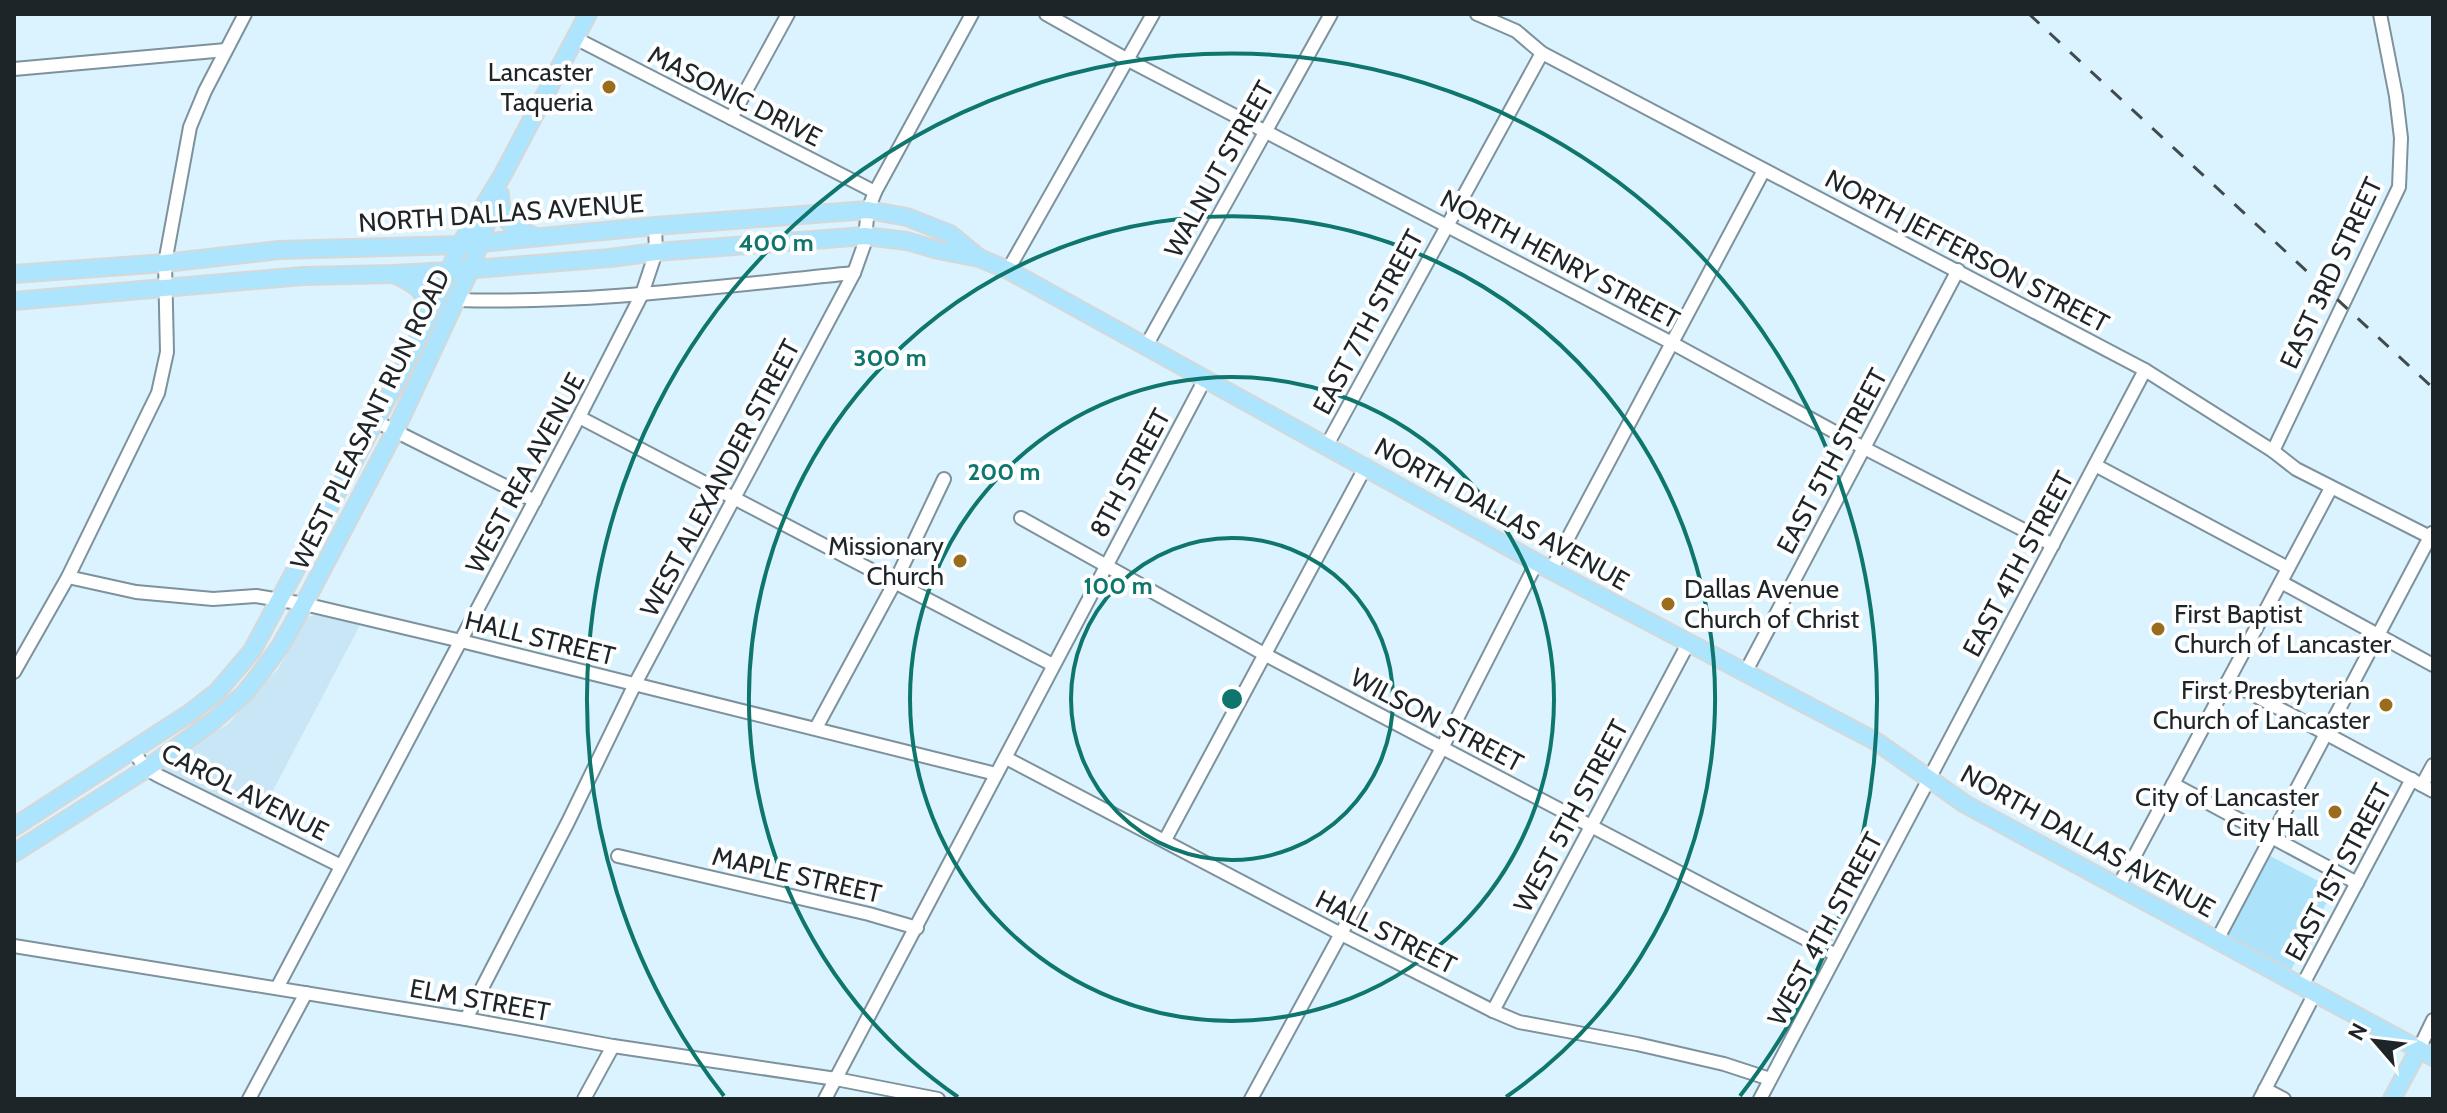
<svg xmlns="http://www.w3.org/2000/svg" width="2447" height="1113" viewBox="0 0 2447 1113" font-family="Cabin,sans-serif">
  <style>
    .built { fill: #c8e6f5 }
    .park { fill: #ace2fa }
    .lines { fill: none; stroke-linecap: round; stroke-linejoin: round }
    .minor-casing { stroke: #7d929c; stroke-width: 16 }
    .major-casing { stroke: #d6d8d8; stroke-width: 20 }
    .minor { stroke: #fff; stroke-width: 12 }
    .major { stroke: #ace5fd; stroke-width: 16 }
    .rail { stroke: #404b50; stroke-width: 3; stroke-dasharray: 14 14; stroke-linecap: butt }
    .ring { fill: none; stroke: #0f766e; stroke-width: 4 }
    .poi-dot { fill: #9a6d1d; stroke: #fff; stroke-width: 3 }
    .labels { text-anchor: middle; dominant-baseline: central; stroke-width: 8; stroke-linejoin: round; paint-order: stroke }
    .poi-label { font-size: 26px; fill: #1d2529; stroke: #fff; text-anchor: end }
    .street-label { font-size: 26px; fill: #1d2529; stroke: #fff }
    .centre { fill: #0f766e; stroke: #fff; stroke-width: 4 }
    .ring-label { font-size: 24px; text-anchor: middle; font-weight: bold; fill: #0f766e; stroke: #fff; stroke-width: 8; stroke-linejoin: round; paint-order: stroke }
  </style>
  <rect width="100%" height="100%" fill="#dbf3fe"/>
  <path class="built" d="M315 615 360 625 257 821 157 769 228 724 278 669 308 617Z"/>
  <path class="park" d="M2270 856 2334 889 2291 970 2227 937Z"/>
  <g class="lines">
    <defs>
      <g id="minor">
        <path d="M1046 14 1128 60 1672 343 1864 448 2053 545"/>
        <path d="M1477 14 1516 31 1542 53 2145 370 2273 451 2296 469 2430 537"/>
        <path d="M575 38 875 192"/>
        <path d="M14 69 226 50"/>
        <path d="M731 118 788 14"/>
        <path d="M1008 270 1153 14"/>
        <path d="M457 300C590 304 722 286 854 273"/>
        <path d="M1146 346 1331 14"/>
        <path d="M579 417 1053 665"/>
        <path d="M375 421 535 501"/>
        <path d="M1327 445 1542 53"/>
        <path d="M2273 451 2399 187 2401 138 2396 96 2380 14"/>
        <path d="M2095 465 2288 568"/>
        <path d="M1021 518 1264 654 1836 955"/>
        <path d="M1551 570 1764 170"/>
        <path d="M68 577 136 592 213 599 256 596 304 604 461 641 996 774"/>
        <path d="M2281 582 2433 665"/>
        <path d="M14 672 68 577 158 393 167 352 165 263 190 127 205 91 245 14"/>
        <path d="M1745 673 1958 270"/>
        <path d="M2228 681 2433 791"/>
        <path d="M816 728 895 582 944 479"/>
        <path d="M134 752 146 769 157 775 341 866"/>
        <path d="M1006 758 1341 934 1493 1011 1519 1022 1637 1044 1724 1064 1770 1079"/>
        <path d="M2173 784 2357 883"/>
        <path d="M2422 785 2433 765"/>
        <path d="M1165 840 1366 466"/>
        <path d="M618 856 869 914 917 928"/>
        <path d="M2118 887 2331 488"/>
        <path d="M2217 940 2432 533"/>
        <path d="M14 946 466 1019 613 1046 836 1079 938 1099"/>
        <path d="M2302 986 2412 779"/>
        <path d="M277 988 579 417 642 294 656 252 655 226"/>
        <path d="M1493 1011 1689 642"/>
        <path d="M466 1019 568 822 635 684 854 273 864 245 868 210 875 192 972 14"/>
        <path d="M2419 1049 2433 1020"/>
        <path d="M2265 1089 2284 1099"/>
        <path d="M249 1099 306 993"/>
        <path d="M584 1099 613 1046"/>
        <path d="M825 1099 1205 379"/>
        <path d="M1251 1099 1442 748 1537 562"/>
        <path d="M1760 1099 2145 370"/>
        <path d="M2260 1099 2315 993"/>
      </g>
      <g id="major">
        <path d="M500 194C501 221 510 227 534 236"/>
        <path d="M14 274 165 263 279 250 460 245 655 226 868 210 907 217 950 234 978 257"/>
        <path d="M396 275C419 286 425 290 428 316"/>
        <path d="M14 301 303 276 394 274 450 271 610 258 656 252 865 236 907 241 938 250 979 258 1008 270 1541 565 1877 742 1965 804 2433 1057"/>
        <path d="M14 827 190 713 217 692 252 651 401 373 441 291 460 245 502 176 588 14"/>
        <path d="M14 853 146 769 212 722 244 694 263 670 281 645 304 604 395 431 471 268 493 204"/>
        <path d="M2392 1099 2419 1049"/>
      </g>
    </defs>
    <use href="#minor" class="minor-casing"/>
    <use href="#major" class="major-casing"/>
    <use href="#minor" class="minor"/>
    <use href="#major" class="major"/>
    <path class="rail" d="M2029 14 2433 388"/>
  </g>
  <g class="ring">
    <circle cx="1232" cy="699" r="161"/>
    <circle cx="1232" cy="699" r="322"/>
    <path d="M958 1097A483 483 0 1 1 1506 1097"/>
    <path d="M724 1096A645 645 0 1 1 1740 1096"/>
  </g>
  <g class="poi-dot">
    <circle cx="609" cy="87" r="8"/>
    <circle cx="960" cy="561" r="8"/>
    <circle cx="1668" cy="604" r="8"/>
    <circle cx="2158" cy="629" r="8"/>
    <circle cx="2386" cy="705" r="8"/>
    <circle cx="2335" cy="812" r="8"/>
  </g>
  <g class="labels">
    <g class="poi-label">
      <text x="593" y="72">Lancaster<tspan x="593" dy="30">Taqueria</tspan></text>
      <text x="944" y="546">Missionary<tspan x="944" dy="30">Church</tspan></text>
      <text x="1684" y="589" text-anchor="start">Dallas Avenue<tspan x="1684" dy="30">Church of Christ</tspan></text>
      <text x="2174" y="614" text-anchor="start">First Baptist<tspan x="2174" dy="30">Church of Lancaster</tspan></text>
      <text x="2370" y="690">First Presbyterian<tspan x="2370" dy="30">Church of Lancaster</tspan></text>
      <text x="2319" y="797">City of Lancaster<tspan x="2319" dy="30">City Hall</tspan></text>
    </g>
    <g class="street-label">
      <text transform="translate(735 96) rotate(27)">MASONIC DRIVE</text>
      <text transform="translate(1219 169) rotate(-61)">WALNUT STREET</text>
      <text transform="translate(501 213) rotate(-4)">NORTH DALLAS AVENUE</text>
      <text transform="translate(1967 251) rotate(28)">NORTH JEFFERSON STREET</text>
      <text transform="translate(1560 259) rotate(28)">NORTH HENRY STREET</text>
      <text transform="translate(2331 273) rotate(-65)">EAST 3RD STREET</text>
      <text transform="translate(1368 322) rotate(-62)">EAST 7TH STREET</text>
      <text transform="translate(370 419) rotate(-64)">WEST PLEASANT RUN ROAD</text>
      <text transform="translate(1832 461) rotate(-62)">EAST 5TH STREET</text>
      <text transform="translate(525 473) rotate(-62)">WEST REA AVENUE</text>
      <text transform="translate(1130 473) rotate(-62)">8TH STREET</text>
      <text transform="translate(720 478) rotate(-62)">WEST ALEXANDER STREET</text>
      <text transform="translate(1502 514) rotate(29)">NORTH DALLAS AVENUE</text>
      <text transform="translate(2018 564) rotate(-62)">EAST 4TH STREET</text>
      <text transform="translate(540 638) rotate(14)">HALL STREET</text>
      <text transform="translate(1437 720) rotate(28)">WILSON STREET</text>
      <text transform="translate(245 792) rotate(27)">CAROL AVENUE</text>
      <text transform="translate(1571 816) rotate(-62)">WEST 5TH STREET</text>
      <text transform="translate(2088 841) rotate(29)">NORTH DALLAS AVENUE</text>
      <text transform="translate(2338 872) rotate(-62)">EAST 1ST STREET</text>
      <text transform="translate(797 875) rotate(13)">MAPLE STREET</text>
      <text transform="translate(1825 929) rotate(-62)">WEST 4TH STREET</text>
      <text transform="translate(1386 932) rotate(27)">HALL STREET</text>
      <text transform="translate(480 1000) rotate(10)">ELM STREET</text>
    </g>
  </g>
  <circle cx="1232" cy="699" r="12" class="centre"/>
  <g class="ring-label">
    <text x="776" y="251">400 m</text>
    <text x="890" y="366">300 m</text>
    <text x="1004" y="480">200 m</text>
    <text x="1118" y="594">100 m</text>
  </g>
  <rect width="2447" height="1113" fill="none" stroke="#1d2529" stroke-width="32"/>
  <g transform="translate(2375 1041) rotate(298)" stroke="#ffffff" stroke-width="6" paint-order="stroke">
  <path d="M0-6L14 30L0 20L-14 30Z" fill="#1d2529"/>
  <text y="-12" font-size="22" font-weight="bold" text-anchor="middle" fill="#1d2529">N</text>
  </g>
</svg>
